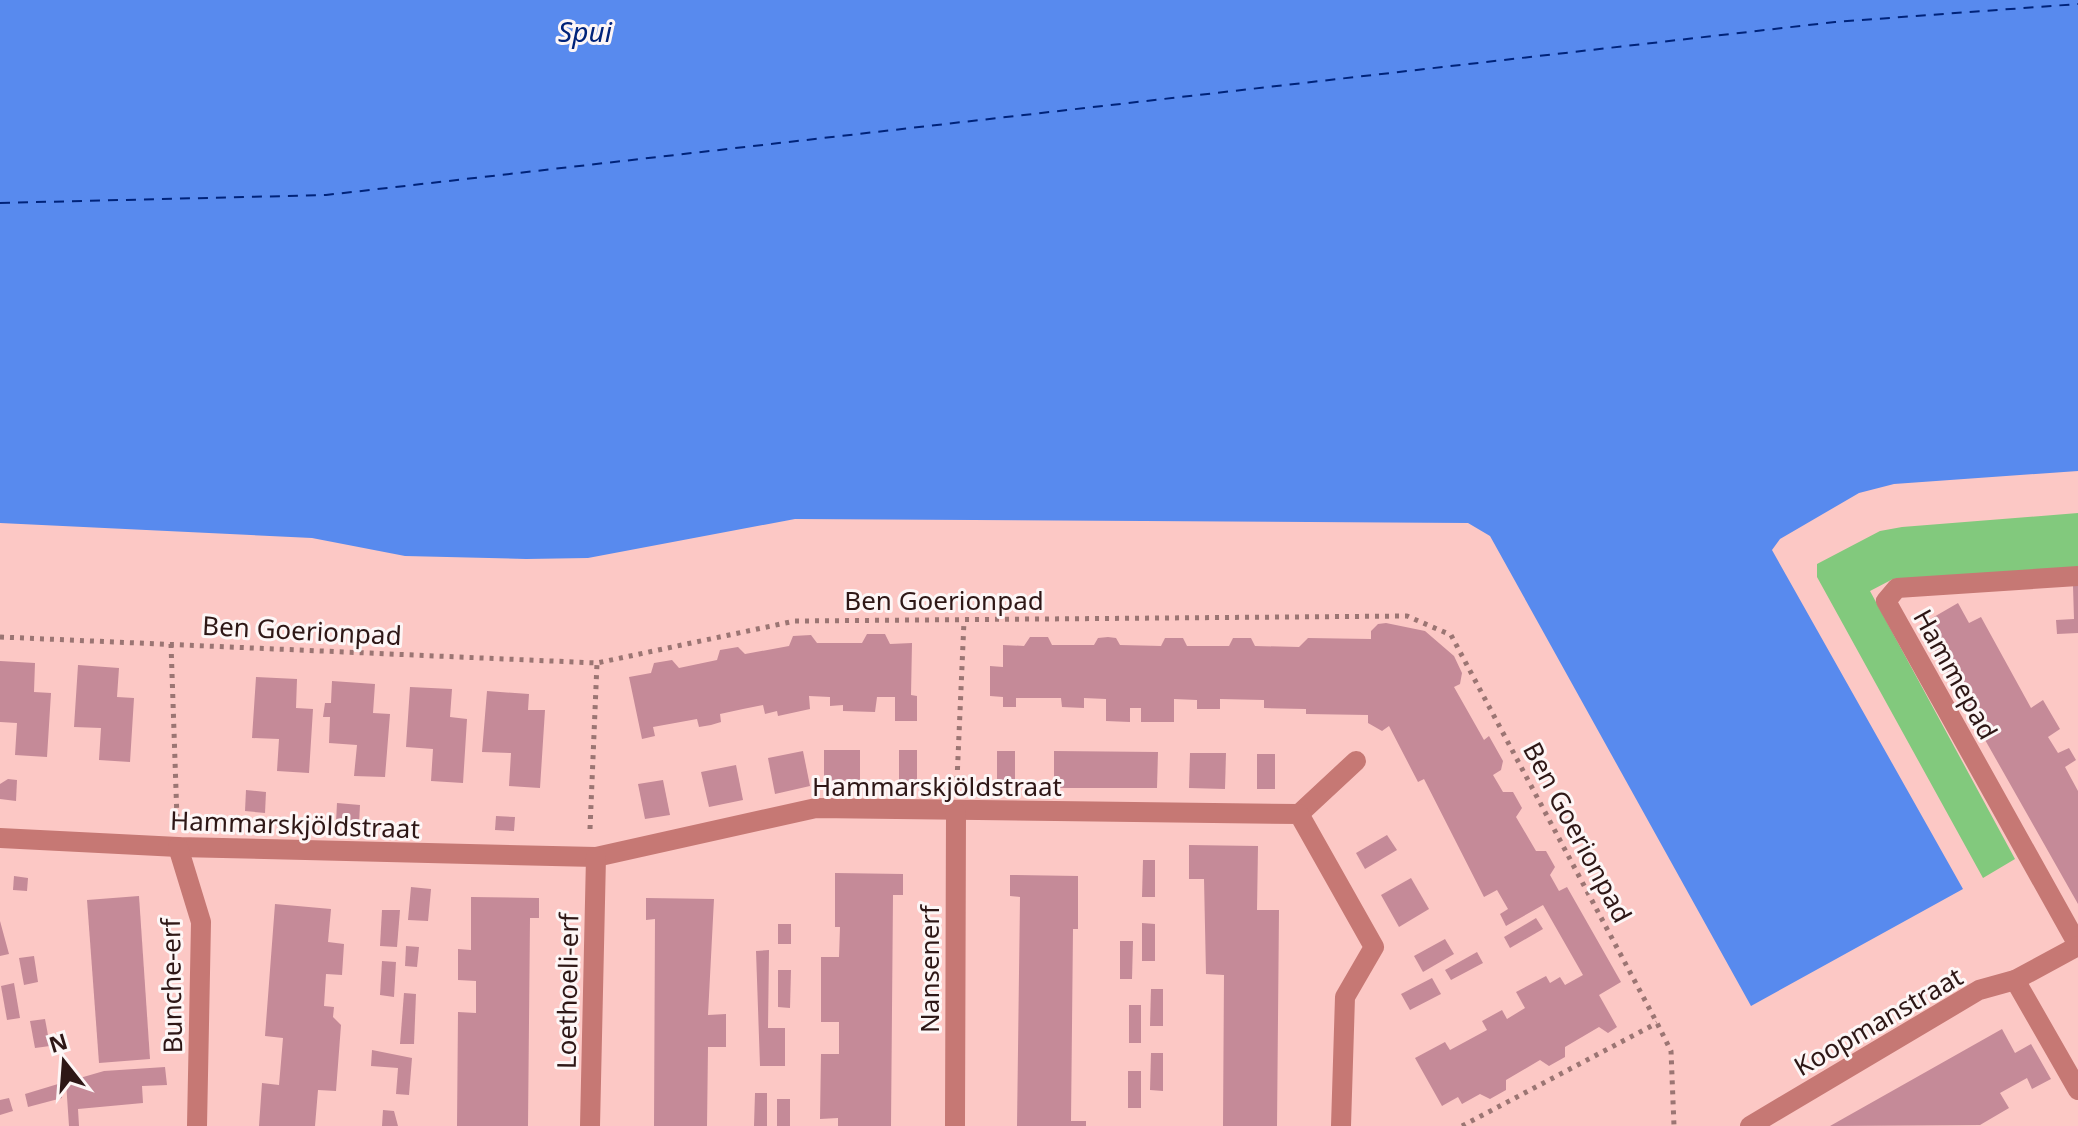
<svg xmlns="http://www.w3.org/2000/svg" width="2078" height="1126" viewBox="0 0 2078 1126" font-family="'Noto Sans',sans-serif">
  <style>
    .green { fill: #82c97d }
    .water { fill: #588aee }
    .lines { fill: none; stroke-linecap: round; stroke-linejoin: round }
    .ferry { stroke: #00237a; stroke-width: 2; stroke-dasharray: 10 8; stroke-linecap: butt }
    .building { fill: #c58a98 }
    .path { stroke: #9b7573; stroke-width: 5; stroke-dasharray: 4 6; stroke-linecap: butt }
    .service { stroke: #c67874; stroke-width: 20 }
    .pedestrian { stroke: #c67874; stroke-width: 20 }
    .minor { stroke: #c67874; stroke-width: 20 }
    .labels { text-anchor: middle; dominant-baseline: central; stroke-width: 6; stroke-linejoin: round; paint-order: stroke }
    .street-label { font-size: 26px; fill: #2e1716; stroke: #fdf6f6 }
    .water-label { font-size: 28px; font-style: italic; fill: #00237a; stroke: #fdf6f6 }
  </style>
  <rect width="100%" height="100%" fill="#fcc8c5"/>
  <path class="green" d="M2078 513V570L1893 579 1870 591 2015 859 1983 878 1817 577V564L1880 531 1902 527Z"/>
  <path class="water" d="M0 0H2078V471L1894 484 1859 493 1780 539 1772 550 1963 889 1751 1006 1490 536 1468 523 795 519 588 558 526 559 405 556 312 538 0 523Z"/>
  <g class="lines">
    <path class="ferry" d="M0 203 326 195 1835 22 2078 4"/>
  </g>
  <g class="building">
    <path d="M2078 585V633L2057 634 2056 620 2074 619 2073 586Z"/>
    <path d="M1958 603 1969 623 1981 617 2031 708 2043 700 2060 729 2048 737 2058 753 2069 748 2076 760 2065 767 2078 791V904L1920 625Z"/>
    <path d="M1386 623 1425 631 1454 656 1462 673 1460 684 1454 687 1484 740 1489 736 1503 761 1501 770 1493 775 1503 792H1513L1522 808 1516 817 1536 851H1546L1555 867 1550 875 1559 891 1567 887 1621 982 1599 995 1617 1027 1608 1033 1599 1027 1565 1047V1057L1549 1066 1540 1060 1506 1080V1090L1490 1099 1480 1094 1462 1104 1458 1097 1442 1106 1415 1058 1445 1042 1450 1050 1487 1030 1482 1021 1502 1010 1507 1019 1525 1008 1516 992 1546 976 1550 983 1560 977 1565 985 1583 975 1543 905 1506 926 1500 914 1508 909 1497 890 1484 897 1424 779 1418 782 1389 726 1382 731 1368 723V715L1306 714V709L1264 708V700L1220 699V709H1197V700L1174 699V722H1141V708H1130V722L1106 721V699L1084 698V708L1062 707 1061 698H1016V707H1003V697L990 696V666L1003 667V645L1024 646 1030 637H1048L1052 645H1094L1098 638 1108 637 1116 638 1120 645 1161 646 1165 638H1183L1187 646H1229L1233 638H1251L1255 646 1299 647 1308 638 1371 639V631L1378 624Z"/>
    <path d="M867 634H885L890 644 912 643 911 695 917 696V721H895V697H877L875 712 843 711V705L830 706V697L809 696 810 709 778 716 777 711 765 714 763 705 743 709 720 714 721 722 711 725 699 727 697 719 653 727 655 736 642 739 629 677 651 673 654 663 672 660 679 668 717 660 720 650 738 647 745 654 789 646 793 636 811 635 817 643H862Z"/>
    <path d="M0 661 35 663 34 692 51 693 47 757 15 755 17 723 0 722Z"/>
    <path d="M78 665 119 668 117 697 134 698 130 762 99 760 101 728 74 727Z"/>
    <path d="M256 677 297 679 296 708 313 709 309 773 277 771 279 739 252 738Z"/>
    <path d="M332 681 375 684 373 713 390 714 385 777 354 776 357 745 329 743 330 717H323L325 703H331Z"/>
    <path d="M410 687 452 689 450 717 467 719 463 783 431 781 433 749 406 747Z"/>
    <path d="M487 691 529 694 528 710H545L540 788 509 786 511 753 482 752Z"/>
    <rect x="824" y="750" width="36" height="36"/>
    <rect x="899" y="750" width="18" height="36"/>
    <path d="M803 751 810 786 775 794 768 758Z"/>
    <rect x="997" y="751" width="18" height="36"/>
    <path d="M1054 751 1158 752 1157 788H1054Z"/>
    <path d="M1190 753H1226L1225 789 1189 788Z"/>
    <rect x="1257" y="754" width="18" height="35"/>
    <path d="M736 765 743 800 709 807 701 772Z"/>
    <path d="M8 779 17 780 16 801 0 799V784Z"/>
    <path d="M663 780 670 815 645 819 638 784Z"/>
    <path d="M246 790 266 792 265 813 245 811Z"/>
    <path d="M337 803 360 805 359 824 336 822Z"/>
    <path d="M496 816 515 817 514 831 495 830Z"/>
    <path d="M1387 835 1397 850 1365 869 1356 853Z"/>
    <path d="M1189 845 1258 846 1257 910H1279L1277 1126H1223L1224 975 1206 974 1204 879H1189Z"/>
    <path d="M1143 860H1155V897H1142Z"/>
    <path d="M835 873 903 874V895H893L891 1126H838V1118L820 1119 821 1054H839V1022H821V957H839L840 927H835Z"/>
    <path d="M1010 875 1078 876V929H1073L1071 1121H1086V1126H1017L1020 897 1010 896Z"/>
    <path d="M14 876 28 878 27 891 13 890Z"/>
    <path d="M1411 878 1429 909 1399 927 1381 895Z"/>
    <path d="M411 887 431 889 428 921 408 920Z"/>
    <path d="M139 896 150 1059 99 1063 87 900Z"/>
    <path d="M471 897 539 898V918H530L528 1126H457L458 1012 476 1013V981L458 980V949L471 950Z"/>
    <path d="M646 898 714 899 708 1015 726 1014V1047H708L707 1126H654L655 919 646 920Z"/>
    <path d="M275 904 331 909 328 942 344 944 342 975 326 974 324 1006 334 1007 333 1017 341 1025 336 1091 318 1090 315 1126H259L262 1083 279 1085 281 1062 283 1038 265 1036Z"/>
    <path d="M382 910H400L397 947 380 946Z"/>
    <path d="M1536 918 1543 929 1510 948 1504 937Z"/>
    <path d="M0 921 9 954 0 956Z"/>
    <path d="M1142 923 1155 924V961H1142Z"/>
    <rect x="778" y="924" width="13" height="20"/>
    <path d="M1445 939 1454 954 1423 972 1414 956Z"/>
    <path d="M1120 941H1133L1132 979H1120Z"/>
    <path d="M406 946 419 947 417 967 405 966Z"/>
    <path d="M769 950 768 1028H785V1066H760L756 951Z"/>
    <path d="M1477 952 1483 963 1451 980 1445 970Z"/>
    <path d="M34 956 38 982 24 985 19 958Z"/>
    <path d="M382 961 396 962 394 997 380 995Z"/>
    <path d="M778 970H791L790 1008 778 1007Z"/>
    <path d="M1432 978 1441 994 1410 1010 1401 994Z"/>
    <path d="M14 983 20 1018 7 1020 1 986Z"/>
    <path d="M1151 989H1163V1026H1150Z"/>
    <path d="M404 993 416 994 414 1044H400Z"/>
    <rect x="1129" y="1005" width="12" height="38"/>
    <path d="M45 1019 50 1046 35 1048 30 1021Z"/>
    <path d="M2002 1029 2015 1053 2031 1044 2051 1079 2032 1089 2027 1078 2000 1093 2009 1108 1980 1125 1830 1126Z"/>
    <path d="M372 1050 412 1058 409 1095 396 1094 398 1068 371 1066Z"/>
    <path d="M1151 1053H1163V1091L1150 1090Z"/>
    <path d="M165 1067 167 1085 142 1086 143 1103 78 1109 79 1126H69L66 1082 104 1071Z"/>
    <rect x="1128" y="1071" width="13" height="37"/>
    <path d="M58 1084 62 1098 28 1107 25 1094Z"/>
    <path d="M755 1093H767V1126H754Z"/>
    <path d="M9 1098 13 1111 0 1115V1100Z"/>
    <rect x="777" y="1099" width="13" height="27"/>
    <path d="M383 1110 394 1111 398 1126H382Z"/>
  </g>
  <g class="lines">
    <g class="path">
      <path d="M0 637 597 663 795 621 1407 616 1451 635 1657 1023 1671 1051 1674 1126"/>
      <path d="M171 644 177 819"/>
      <path d="M957 780 964 621"/>
      <path d="M590 829 597 663"/>
      <path d="M1462 1126 1657 1023"/>
    </g>
    <path class="service" d="M1299 814 1356 761"/>
    <path class="pedestrian" d="M2078 576 1897 588 1886 601 2078 945"/>
    <g class="minor">
      <path d="M0 838 178 847 596 857 816 808 1299 814 1374 947 1345 997 1341 1126"/>
      <path d="M178 847 201 922 197 1126"/>
      <path d="M2015 980 2078 1090"/>
      <path d="M590 1126 596 857"/>
      <path d="M955 1126 956 812"/>
      <path d="M1750 1126 1979 990 2015 980 2078 946"/>
    </g>
  </g>
  <g class="labels">
    <g class="street-label">
      <text x="944" y="600">Ben Goerionpad</text>
      <text transform="translate(302 630) rotate(3)">Ben Goerionpad</text>
      <text transform="translate(1956 674) rotate(61)">Hammepad</text>
      <text x="937" y="786">Hammarskjöldstraat</text>
      <text transform="translate(295 824) rotate(2)">Hammarskjöldstraat</text>
      <text transform="translate(1578 832) rotate(62)">Ben Goerionpad</text>
      <text transform="translate(929 969) rotate(-90)">Nansenerf</text>
      <text transform="translate(171 986) rotate(-91)">Bunche-erf</text>
      <text transform="translate(567 991) rotate(-89)">Loethoeli-erf</text>
      <text transform="translate(1878 1021) rotate(-30)">Koopmanstraat</text>
    </g>
    <g class="water-label">
      <text x="585" y="31">Spui</text>
    </g>
  </g>
  <g transform="translate(64 1062) rotate(343)" stroke="#fdf6f6" stroke-width="6" paint-order="stroke">
  <path d="M0-6L14 30L0 20L-14 30Z" fill="#2e1716"/>
  <text y="-12" font-size="22" font-weight="bold" text-anchor="middle" fill="#2e1716">N</text>
  </g>
</svg>
